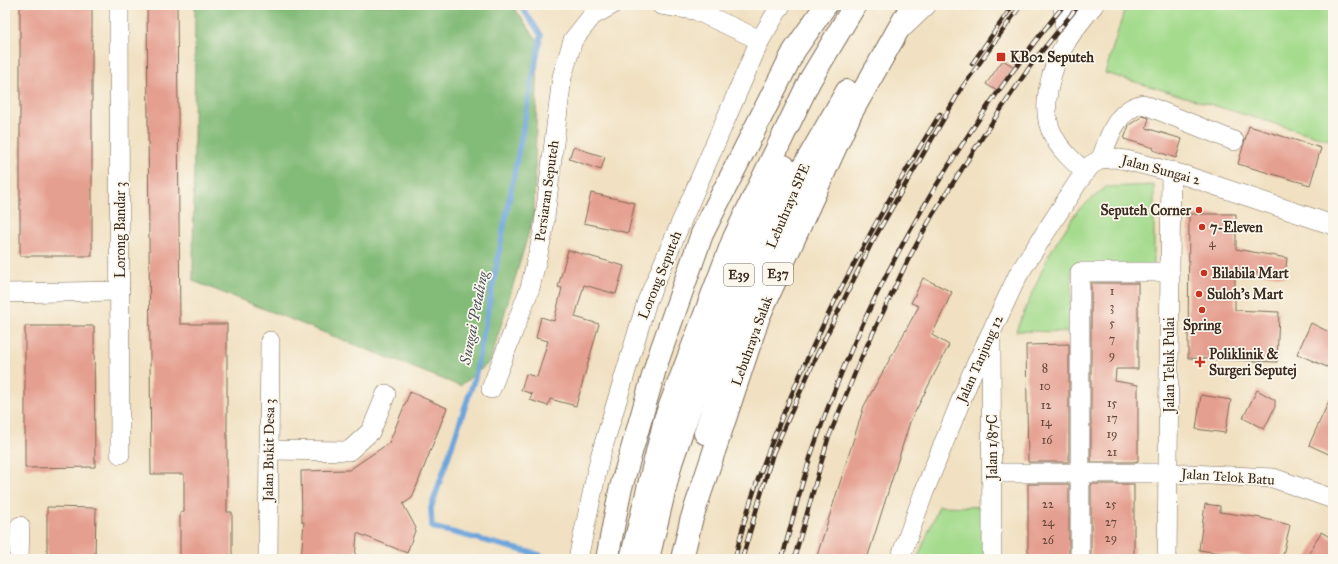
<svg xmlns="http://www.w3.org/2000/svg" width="1338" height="564" viewBox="0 0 1338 564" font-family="'IM FELL Great Primer',serif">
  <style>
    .green { fill: #a4db8d; stroke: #708256 }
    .forest { fill: #83bb78; stroke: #5f724b }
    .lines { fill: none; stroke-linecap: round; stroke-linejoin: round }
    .stream { stroke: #6da4db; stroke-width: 5.5 }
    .building { fill: #e59f90 }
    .minor-casing { stroke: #7b6a57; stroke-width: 20 }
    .highway-casing { stroke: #7b6a57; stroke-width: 24 }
    .minor { stroke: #fff; stroke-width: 19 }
    .highway { stroke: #fff; stroke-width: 22 }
    .rail-casing { stroke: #3b2a1e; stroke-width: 4.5 }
    .rail { stroke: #fbf7ec; stroke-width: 3; stroke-dasharray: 9; stroke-linecap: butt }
    .poi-dot { fill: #c8321e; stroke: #fbf7ec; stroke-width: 1.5 }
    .labels { text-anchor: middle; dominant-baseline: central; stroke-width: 3.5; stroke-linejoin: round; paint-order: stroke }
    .number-label { font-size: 12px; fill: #66473a }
    .shield { fill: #fbf7ec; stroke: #75685c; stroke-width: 1 }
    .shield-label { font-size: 13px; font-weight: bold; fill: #3b2a1e }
    .poi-label { font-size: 14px; font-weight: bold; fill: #3b2a1e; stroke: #fbf7ec; text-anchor: start }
    .street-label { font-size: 14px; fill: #3b2a1e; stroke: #fbf7ec }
    .water-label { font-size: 15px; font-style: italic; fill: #4c5560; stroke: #fbf7ec }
  </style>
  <rect width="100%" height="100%" fill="#fbf7ec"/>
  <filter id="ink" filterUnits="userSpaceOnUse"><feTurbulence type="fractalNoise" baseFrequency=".025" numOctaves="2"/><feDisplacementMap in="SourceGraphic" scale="8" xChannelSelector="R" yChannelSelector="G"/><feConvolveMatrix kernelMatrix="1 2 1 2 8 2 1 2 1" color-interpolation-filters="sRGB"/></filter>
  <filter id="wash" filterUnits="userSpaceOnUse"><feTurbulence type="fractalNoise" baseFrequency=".012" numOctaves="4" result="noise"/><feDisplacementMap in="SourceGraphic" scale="16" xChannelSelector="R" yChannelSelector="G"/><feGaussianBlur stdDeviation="0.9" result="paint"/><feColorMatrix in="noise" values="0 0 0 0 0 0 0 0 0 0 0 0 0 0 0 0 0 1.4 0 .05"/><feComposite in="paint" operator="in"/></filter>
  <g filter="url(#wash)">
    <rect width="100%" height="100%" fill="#f1e1c2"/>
    <g class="green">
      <path d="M1126 5H1333V141L1105 73Z"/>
      <path d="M1154 185V270L1072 268 1070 332 1016 331 1049 254 1078 210 1106 187Z"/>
      <path d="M939 506 982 507 984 559H917Z"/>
    </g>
    <path class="forest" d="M195 5H512L538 41 534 215 490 362 460 386 193 281Z"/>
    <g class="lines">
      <path class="stream" d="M520 5 541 35 475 377 431 508 432 527 540 555"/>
    </g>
    <g id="blocks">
      <g class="building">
        <rect x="20" y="5" width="72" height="251"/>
        <path d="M147 5H177L180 324H227V512H232V559H180V512H184V474H151Z"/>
        <path d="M1003 60 1014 67 997 91 986 84Z"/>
        <path d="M1143 116 1149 118 1146 128 1182 139 1176 158 1153 150 1154 148 1124 139 1129 125Z"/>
        <path d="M1249 126 1321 148 1310 185 1238 164Z"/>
        <path d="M573 147 605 157 601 170 569 159Z"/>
        <path d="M591 193 635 203 628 233 584 223Z"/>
        <path d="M1189 214H1236V249L1287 258 1285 277 1235 269V310L1279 312 1277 362 1188 358Z"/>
        <path d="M568 250 624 266 616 294 584 285 575 317 599 324 576 406 550 399 548 406 530 400 532 394 521 390 526 374 537 377 548 341 536 338 541 317 554 321 562 288 558 287Z"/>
        <path d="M923 278 952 292 932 335 949 345 910 422 867 559H816L864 406 919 306 911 303Z"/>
        <path d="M1091 283H1138V369H1116L1115 381 1138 385V461L1134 462H1091Z"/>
        <path d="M1311 323 1333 334V353L1327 367 1297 354Z"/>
        <path d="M25 326H94L95 467 25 468Z"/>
        <path d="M1069 344V462H1028L1026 345Z"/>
        <path d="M1257 390 1275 400V407L1264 429 1243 418Z"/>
        <path d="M410 392 447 408 412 498 403 504 416 528 407 553 357 533 355 559H301L304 522H302L301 471 349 470 389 443Z"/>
        <path d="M1333 392V456L1309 445Z"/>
        <path d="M1201 395 1231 400 1225 433 1196 429Z"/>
        <rect x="1028" y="484" width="41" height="75"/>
        <rect x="1091" y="484" width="43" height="75"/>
        <path d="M1205 504 1220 506V512L1261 518 1290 525 1282 559H1248V557L1199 550Z"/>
        <path d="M47 507 96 508 95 559H47Z"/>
        <path d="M1321 532 1333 539V559H1306Z"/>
      </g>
    </g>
  </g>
  <g filter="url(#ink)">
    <use href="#blocks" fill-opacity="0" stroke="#7b6a57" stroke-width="1"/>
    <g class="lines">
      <defs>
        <g id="minor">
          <path d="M119 5 120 454"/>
          <path d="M661 5 695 10 760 40"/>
          <path d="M1063 5 1066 43"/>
          <path d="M904 27 927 5"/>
          <path d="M1101 159C1109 136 1117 109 1143 104L1234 141"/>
          <path d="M1085 172C1073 161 1060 150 1053 135 1039 109 1051 68 1065 44 1073 30 1084 17 1094 5"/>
          <path d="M5 293 120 291"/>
          <path d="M991 339 992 559"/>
          <path d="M491 389 530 288 543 233 562 77 573 40 592 16 612 5"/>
          <path d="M269 450 349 451 371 431 386 394"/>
          <path d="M992 473H1168L1273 478 1333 499"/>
          <path d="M19 559 20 526"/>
          <path d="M268 559 270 341"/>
          <path d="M578 559 600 457 647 301 760 40 781 5"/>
          <path d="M900 559 924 492 972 373 1018 275 1078 182 1091 165 1101 159 1114 158 1126 160 1187 176 1333 225"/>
          <path d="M1080 559V272H1170"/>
          <path d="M1167 559 1171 171"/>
        </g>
        <g id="highway">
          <path d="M705 433 741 318 789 201 801 171 847 91"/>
          <path d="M607 559 620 491 657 362 702 234 794 51 826 5"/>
          <path d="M631 559 665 419 734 238 810 80 855 5"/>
          <path d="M648 559 671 463 723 312 784 166"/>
          <path d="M682 559 691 521 759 316 851 113 912 5"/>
        </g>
      </defs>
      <use href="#minor" class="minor-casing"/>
      <use href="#highway" class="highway-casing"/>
      <use href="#minor" class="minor"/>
      <use href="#highway" class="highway"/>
      <defs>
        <g id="rail">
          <path d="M972 64 1013 5"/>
          <path d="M735 559C747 503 768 449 791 396 832 298 884 205 940 114"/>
          <path d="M742 559 773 453 814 361 872 242 961 89 1021 5"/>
          <path d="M782 559C793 518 803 475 818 435 872 279 960 133 1064 5"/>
          <path d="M794 559 828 439 862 356 908 260 933 214 987 130 1033 62 1079 5"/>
        </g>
      </defs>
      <use href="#rail" class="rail-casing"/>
      <use href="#rail" class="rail"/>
    </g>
  </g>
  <g class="poi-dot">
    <rect x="996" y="52" width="10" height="10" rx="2"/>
    <circle cx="1199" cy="210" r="4"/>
    <circle cx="1202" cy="227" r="4"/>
    <circle cx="1204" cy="273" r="4"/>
    <circle cx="1199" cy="294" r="4"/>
    <circle cx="1202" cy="310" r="4"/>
    <path d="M1198 356h4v4h4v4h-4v4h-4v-4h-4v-4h4z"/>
  </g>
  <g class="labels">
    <g class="number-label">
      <text x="1212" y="243">4</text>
      <text x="1112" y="291">1</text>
      <text x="1112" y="307">3</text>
      <text x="1112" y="323">5</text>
      <text x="1112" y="339">7</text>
      <text x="1112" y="355">9</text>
      <text x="1045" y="368">8</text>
      <text x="1045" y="386">10</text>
      <text x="1112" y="403">15</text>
      <text x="1046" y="405">12</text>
      <text x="1112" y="418">17</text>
      <text x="1046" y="422">14</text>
      <text x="1112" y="434">19</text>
      <text x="1047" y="440">16</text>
      <text x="1112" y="452">21</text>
      <text x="1048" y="504">22</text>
      <text x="1111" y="504">25</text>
      <text x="1048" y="522">24</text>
      <text x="1111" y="522">27</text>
      <text x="1111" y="538">29</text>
      <text x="1048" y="540">26</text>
    </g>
    <g class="shield">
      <rect x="763" y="263" width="30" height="22" rx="3"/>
      <rect x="724" y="264" width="30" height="22" rx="3"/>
    </g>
    <g class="shield-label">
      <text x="778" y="274">E37</text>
      <text x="739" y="275">E39</text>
    </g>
    <g class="poi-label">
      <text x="1010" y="57">KB02 Seputeh</text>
      <text x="1191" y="210" text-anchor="end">Seputeh Corner</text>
      <text x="1210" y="227">7-Eleven</text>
      <text x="1212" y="273">Bilabila Mart</text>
      <text x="1207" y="294">Suloh’s Mart</text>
      <text x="1202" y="325" text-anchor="middle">Spring</text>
      <text x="1209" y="354">Poliklinik &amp;<tspan x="1209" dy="16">Surgeri Seputej</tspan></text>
    </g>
    <g class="street-label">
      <text transform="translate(1161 170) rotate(15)">Jalan Sungai 2</text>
      <text transform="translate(547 191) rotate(-82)">Persiaran Seputeh</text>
      <text transform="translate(788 206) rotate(-67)">Lebuhraya SPE</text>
      <text transform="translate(120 230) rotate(-90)">Lorong Bandar 3</text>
      <text transform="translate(660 275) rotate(-68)">Lorong Seputeh</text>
      <text transform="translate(752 341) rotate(-70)">Lebuhraya Salak</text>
      <text transform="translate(980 359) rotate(-66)">Jalan Tanjung 12</text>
      <text transform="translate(1169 365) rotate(-90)">Jalan Teluk Pulai</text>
      <text transform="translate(992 447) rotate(-90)">Jalan 1/87C</text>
      <text transform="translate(269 450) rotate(-89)">Jalan Bukit Desa 3</text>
      <text transform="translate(1228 477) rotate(4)">Jalan Telok Batu</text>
    </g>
    <g class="water-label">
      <text transform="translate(474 318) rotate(-79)">Sungai Petaling</text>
    </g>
  </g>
  <rect width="1338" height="564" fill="none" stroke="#fbf7ec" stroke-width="20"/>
</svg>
